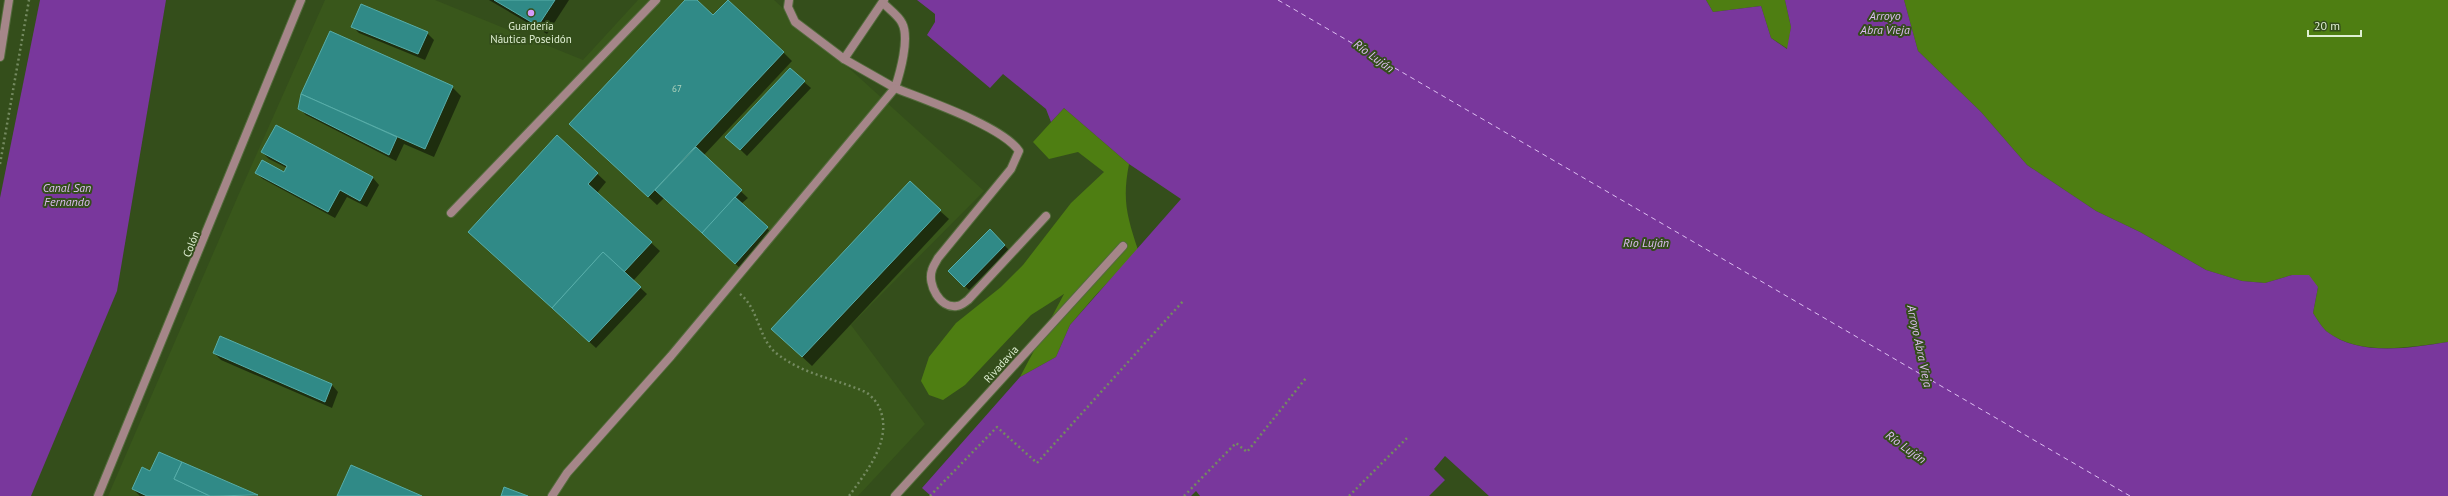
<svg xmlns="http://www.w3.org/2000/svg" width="2448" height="496" viewBox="0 0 2448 496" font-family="'PT Sans',sans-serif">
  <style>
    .built { fill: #39571b }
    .green { fill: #4e7e12 }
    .water { fill: #79379c }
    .shadow { fill: #0007 }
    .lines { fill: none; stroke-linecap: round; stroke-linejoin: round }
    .ferry { stroke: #ddbef2; stroke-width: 1; stroke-dasharray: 5 4; stroke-linecap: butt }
    .building { fill: #308a87; stroke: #57aeaa }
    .service-casing { stroke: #536b3c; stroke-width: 10 }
    .minor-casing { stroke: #536b3c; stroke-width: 10 }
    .path { stroke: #748a60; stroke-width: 2.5; stroke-dasharray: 2 3; stroke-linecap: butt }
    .service { stroke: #a58689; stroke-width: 8 }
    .minor { stroke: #a58689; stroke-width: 8 }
    .poi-dot { fill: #d69bfa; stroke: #344e1b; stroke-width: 1.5 }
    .labels { text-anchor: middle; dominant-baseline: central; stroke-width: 4; stroke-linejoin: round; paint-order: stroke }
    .number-label { font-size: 9px; fill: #b3d6bf }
    .poi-label { font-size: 11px; fill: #dfefd2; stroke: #344e1b }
    .street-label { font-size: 11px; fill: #dfefd2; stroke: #344e1b }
    .water-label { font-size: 12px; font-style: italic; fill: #ddbef2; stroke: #344e1b }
  </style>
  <rect width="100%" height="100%" fill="#344e1b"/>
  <path class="built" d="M325 0H435L583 60 638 0H774L984 191 851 325 925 424 858 496H108L238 196Z"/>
  <g class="green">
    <path d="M1706 0H1785L1791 27 1788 49 1771 38 1761 6 1713 12Z"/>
    <path d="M1904 0H2448V342C2410 347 2359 357 2326 331 2321 326 2317 319 2313 313L2318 287 2292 275 2265 283 2242 281 2206 270 2140 232 2096 211 2027 165 1981 112 1918 51Z"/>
    <path d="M1064 108 1129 164C1122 200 1127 216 1138 250L1094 297 1070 325 1056 357 1020 377 1064 294 1031 315 965 385 943 400 929 395 921 381 929 357 956 323 1001 287 1023 265 1071 203 1104 172 1078 152 1049 159 1033 142Z"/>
  </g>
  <g class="water">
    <path d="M40 0H166L117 291 31 496H0V198Z"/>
    <path d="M917 0H1706L1713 12 1761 6 1771 38 1787 49 1791 27 1785 0H1904L1918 51 1981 112 2027 165 2096 211 2140 232 2206 270 2242 281 2265 283 2292 275H2309L2318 287 2313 313C2317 319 2321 326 2326 331 2359 357 2410 348 2448 342V496H1489L1445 456 1434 469 1445 480 1429 496H1200L1196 491 1191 496H931L922 488 1020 377 1056 357 1070 325 1181 199 1129 164 1064 108 1051 122 1046 109 1003 74 990 88 927 35 935 22V14Z"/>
  </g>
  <g class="shadow">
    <path d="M489 0H569L547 34Z"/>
    <path d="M686 0H695L713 17 783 52 792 61 703 156 748 198 741 204 774 235 742 270 664 198 657 205 579 132Z"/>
    <path d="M352 26 427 33 434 40 425 60 359 33Z"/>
    <path d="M330 33 452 87 461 96 434 157 404 144 396 161 306 115 299 108 302 95Z"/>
    <path d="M804 82 811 88 747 156 727 137Z"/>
    <path d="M276 126 373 178 379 185 367 207 347 197 335 218 263 179 256 173H284L287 168 269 159 262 152Z"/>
    <path d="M557 136 606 182 597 193 660 251 633 281 647 294 596 348 561 316Z"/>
    <path d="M940 211 949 219 812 366 781 337Z"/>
    <path d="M990 231 1009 250 969 290 950 271Z"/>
    <path d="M221 337 332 385 338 392 332 408 221 360 214 353Z"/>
    <path d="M159 453 257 496H140L133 489 150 472Z"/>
  </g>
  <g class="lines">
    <path class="ferry" d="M1278 0 2130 496"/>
  </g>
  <g class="building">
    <path d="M494 0H555L538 26Z"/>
    <path d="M685 0H697L713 15 728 0 784 52 648 197 569 124Z"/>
    <path d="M361 4 428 32 418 54 351 27Z"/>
    <path d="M330 31 453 86 425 149 301 94Z"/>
    <path d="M790 68 805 81 740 150 725 137Z"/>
    <path d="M301 94 397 137 389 155 298 109Z"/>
    <path d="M276 125 373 177 360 201 340 190 328 212 255 173 262 160 284 172 287 166 261 152Z"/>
    <path d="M557 135 598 173 588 184 652 242 624 272 603 252 552 308 468 232Z"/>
    <path d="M696 147 742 190 702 233 655 190Z"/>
    <path d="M910 181 941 210 802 357 771 329Z"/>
    <path d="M735 197 768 227 735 264 702 233Z"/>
    <path d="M990 229 1005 245 964 287 948 271Z"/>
    <path d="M603 252 641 287 589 342 552 308Z"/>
    <path d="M220 336 332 384 325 402 213 353Z"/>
    <path d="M159 452 182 462 174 479 210 496H147L132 489 142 467 150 471Z"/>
    <path d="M182 462 258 495 210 496 174 479Z"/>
    <path d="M351 465 422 496H337Z"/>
    <path d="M504 487 528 496H501Z"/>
  </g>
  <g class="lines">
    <defs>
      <g id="service">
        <path d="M789 0 788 7 795 22 844 59 895 88C900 73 910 38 902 23 899 16 889 9 883 3"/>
        <path d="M844 59 884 0"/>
        <path d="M451 213 656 0"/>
        <path d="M552 496 567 473 671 356 895 88C925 100 1002 126 1019 151L1011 169 938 258C936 262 933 266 932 270 927 284 940 309 957 306 961 306 965 302 968 300L1046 216"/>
      </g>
      <g id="minor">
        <path d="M0 57 9 0"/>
        <path d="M98 496 301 0"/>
        <path d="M895 496 1123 246"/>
      </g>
    </defs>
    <use href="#service" class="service-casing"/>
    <use href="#minor" class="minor-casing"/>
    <g class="path">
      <path d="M0 164 29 0"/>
      <path d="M740 294C759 309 758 338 776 353 802 374 833 378 863 391 869 393 875 400 878 405 895 437 867 471 849 496"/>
      <path d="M930 496 997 427 1037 463 1184 300"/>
      <path d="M1184 496 1236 443 1247 452 1306 378"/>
      <path d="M1349 496 1408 437"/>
    </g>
    <use href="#service" class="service"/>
    <use href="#minor" class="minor"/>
  </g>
  <circle class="poi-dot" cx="531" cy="13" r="4"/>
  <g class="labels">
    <g class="number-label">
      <text x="677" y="88">67</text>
    </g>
    <g class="poi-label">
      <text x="531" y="26">Guardería<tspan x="531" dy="13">Náutica Poseidón</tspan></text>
    </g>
    <g class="street-label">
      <text transform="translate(191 244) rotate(-68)">Colón</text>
      <text transform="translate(1001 364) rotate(-48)">Rivadavia</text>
    </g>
    <g class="water-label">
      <text x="1885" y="15">Arroyo<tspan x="1885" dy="14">Abra Vieja</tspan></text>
      <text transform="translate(1374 56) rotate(36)">Río Luján</text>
      <text x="67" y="187">Canal San<tspan x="67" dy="14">Fernando</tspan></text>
      <text x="1646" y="242">Río Luján</text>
      <text transform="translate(1920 346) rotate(78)">Arroyo Abra Vieja</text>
      <text transform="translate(1906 447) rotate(36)">Río Luján</text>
    </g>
  </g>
  <path d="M2308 30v6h53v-6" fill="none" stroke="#dfefd2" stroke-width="2"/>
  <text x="2314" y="30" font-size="12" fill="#dfefd2" stroke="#344e1b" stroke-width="3" paint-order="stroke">20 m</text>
</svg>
